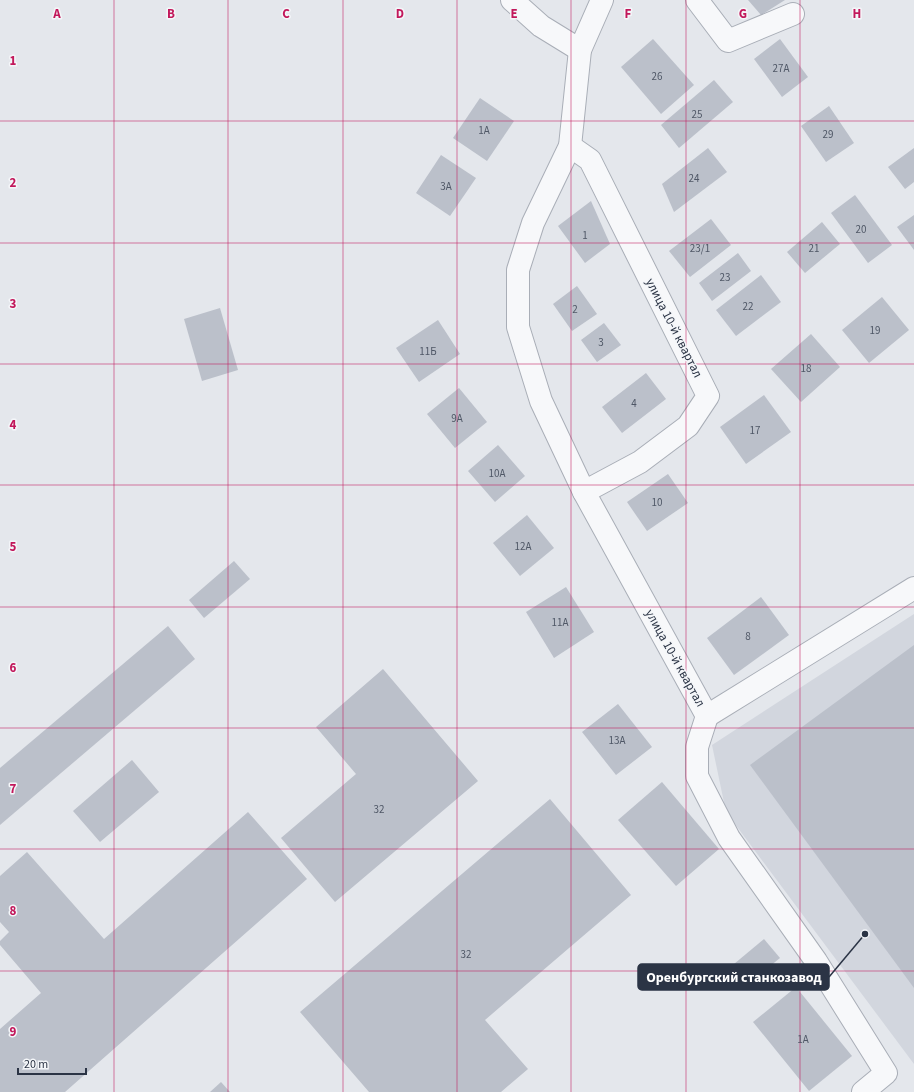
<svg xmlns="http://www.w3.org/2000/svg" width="914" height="1092" viewBox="0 0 914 1092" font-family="'Source Sans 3',sans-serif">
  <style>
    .built { fill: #d2d6de }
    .building { fill: #bbc0ca }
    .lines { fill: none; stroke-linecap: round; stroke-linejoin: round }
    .minor-casing { stroke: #a9aeb7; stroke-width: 24 }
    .minor { stroke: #f7f8fa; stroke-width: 22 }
    .grid { fill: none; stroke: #c2185b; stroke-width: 1; stroke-opacity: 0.55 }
    .labels { text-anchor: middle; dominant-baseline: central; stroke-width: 3; stroke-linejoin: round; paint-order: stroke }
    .number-label { font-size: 11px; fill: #4f5766 }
    .street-label { font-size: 13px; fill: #2b3445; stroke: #f4f6f9 }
    .grid-label { font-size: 13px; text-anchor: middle; font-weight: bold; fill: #c2185b; stroke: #f4f6f9; stroke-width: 3; stroke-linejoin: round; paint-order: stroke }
    .leader { fill: none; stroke: #2b3445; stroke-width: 1.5 }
    .callout-dot { fill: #2b3445; stroke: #f4f6f9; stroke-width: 1.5 }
    .callout { fill: #2b3445; stroke: #2b3445; stroke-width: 1.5 }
    .callout-label { font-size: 14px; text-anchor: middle; font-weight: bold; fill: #fff }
  </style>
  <rect width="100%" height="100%" fill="#e4e7ec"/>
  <path class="built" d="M914 614V1064L726 812 712 745Z"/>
  <g class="building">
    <path d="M748 0H785L761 15Z"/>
    <path d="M653 39 694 85 661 114 621 67Z"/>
    <path d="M780 39 808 77 782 97 754 59Z"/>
    <path d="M714 80 733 102 679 148 661 125Z"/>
    <path d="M480 98 514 121 487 161 453 138Z"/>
    <path d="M829 106 854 143 826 162 801 126Z"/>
    <path d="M708 148 727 172 674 212 662 184Z"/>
    <path d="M914 148V182L905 189 888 167Z"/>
    <path d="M441 155 476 178 450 216 416 193Z"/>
    <path d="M855 195 892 245 868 263 831 213Z"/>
    <path d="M591 201 610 244 585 263 558 226Z"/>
    <path d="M914 215V250L897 227Z"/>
    <path d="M711 219 731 245 690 277 669 251Z"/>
    <path d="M822 222 840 244 805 273 787 252Z"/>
    <path d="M738 253 751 271 712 301 699 283Z"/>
    <path d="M761 275 781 302 736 336 716 310Z"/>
    <path d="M577 286 597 314 572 331 553 304Z"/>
    <path d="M882 297 909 330 869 363 842 330Z"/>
    <path d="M220 308 238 370 202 381 184 319Z"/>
    <path d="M438 320 460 354 419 382 396 348Z"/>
    <path d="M604 323 621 345 597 362 581 340Z"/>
    <path d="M811 334 840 367 801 402 771 369Z"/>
    <path d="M646 373 666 399 622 433 602 407Z"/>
    <path d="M459 388 487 422 455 448 427 414Z"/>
    <path d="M764 395 791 432 746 464 720 427Z"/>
    <path d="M498 445 525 476 495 502 468 471Z"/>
    <path d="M668 474 688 503 647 531 627 502Z"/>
    <path d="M527 515 554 548 520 576 493 543Z"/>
    <path d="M234 561 250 579 204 618 189 600Z"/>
    <path d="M566 587 594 632 554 658 526 612Z"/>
    <path d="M761 597 789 635 734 675 707 638Z"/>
    <path d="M168 626 195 659 0 825V768Z"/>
    <path d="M914 645V988L750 765Z"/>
    <path d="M383 669 478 781 335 902 281 838 356 774 316 727Z"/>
    <path d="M618 704 652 747 616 775 582 732Z"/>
    <path d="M132 760 159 792 100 842 73 811Z"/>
    <path d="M662 782 719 849 676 886 618 820Z"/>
    <path d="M550 799 631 895 485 1020 528 1069 501 1092H369L300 1012Z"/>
    <path d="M248 812 307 879 65 1092H0V1029L41 993 0 945V941L9 932 0 922V876L27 852 104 939Z"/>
    <path d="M764 939 780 958 749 983 734 964Z"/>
    <path d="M796 987 852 1056 809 1091 753 1022Z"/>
    <path d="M221 1082 230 1092H210Z"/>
  </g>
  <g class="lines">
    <defs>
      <g id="minor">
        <path d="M512 0 541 26 580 50"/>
        <path d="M602 0 580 50 570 146 533 223 518 270V327L541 401 584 492 707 716"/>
        <path d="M697 0 728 41 793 14"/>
        <path d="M570 146 590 160 708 396 688 426 640 462 584 492"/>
        <path d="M707 716 697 747V776L729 838 816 961 886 1073 863 1092"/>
        <path d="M707 716 914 588"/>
      </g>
    </defs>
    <use href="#minor" class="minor-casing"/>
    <use href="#minor" class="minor"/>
  </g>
  <path class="grid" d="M114 0V1092M228 0V1092M343 0V1092M457 0V1092M571 0V1092M686 0V1092M800 0V1092M0 121H914M0 243H914M0 364H914M0 485H914M0 607H914M0 728H914M0 849H914M0 971H914"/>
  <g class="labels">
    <g class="number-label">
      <text x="781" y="68">27А</text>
      <text x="657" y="76">26</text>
      <text x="697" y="114">25</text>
      <text x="484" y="130">1А</text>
      <text x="828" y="134">29</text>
      <text x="694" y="178">24</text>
      <text x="446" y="186">3А</text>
      <text x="861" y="229">20</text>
      <text x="585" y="235">1</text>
      <text x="700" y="248">23/1</text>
      <text x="814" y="248">21</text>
      <text x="725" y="277">23</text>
      <text x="748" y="306">22</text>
      <text x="575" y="309">2</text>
      <text x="875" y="330">19</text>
      <text x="601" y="342">3</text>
      <text x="428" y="351">11Б</text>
      <text x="806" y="368">18</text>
      <text x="634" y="403">4</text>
      <text x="457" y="418">9А</text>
      <text x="755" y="430">17</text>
      <text x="497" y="473">10А</text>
      <text x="657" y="502">10</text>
      <text x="523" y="546">12А</text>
      <text x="560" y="622">11А</text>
      <text x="748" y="636">8</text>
      <text x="617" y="740">13А</text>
      <text x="379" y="809">32</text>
      <text x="466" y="954">32</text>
      <text x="803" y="1039">1А</text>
    </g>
    <g class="street-label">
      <text transform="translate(674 328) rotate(63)">улица 10-й квартал</text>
      <text transform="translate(675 658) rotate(61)">улица 10-й квартал</text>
    </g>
  </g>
  <g class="grid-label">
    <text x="57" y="18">A</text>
    <text x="171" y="18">B</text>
    <text x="286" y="18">C</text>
    <text x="400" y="18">D</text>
    <text x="514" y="18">E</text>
    <text x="628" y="18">F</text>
    <text x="743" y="18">G</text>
    <text x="857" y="18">H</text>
    <text x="13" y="65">1</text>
    <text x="13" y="187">2</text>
    <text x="13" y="308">3</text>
    <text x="13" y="429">4</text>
    <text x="13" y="551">5</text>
    <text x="13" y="672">6</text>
    <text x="13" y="793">7</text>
    <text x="13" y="915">8</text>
    <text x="13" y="1036">9</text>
  </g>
  <path class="leader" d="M865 934L829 977"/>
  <circle class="callout-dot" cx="865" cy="934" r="4"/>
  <rect class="callout" x="638" y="964" width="191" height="26" rx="4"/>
  <g class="callout-label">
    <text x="734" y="982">Оренбургский станкозавод</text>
  </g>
  <path d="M18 1068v6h68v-6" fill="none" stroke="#2b3445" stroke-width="2"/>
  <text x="24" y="1068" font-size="12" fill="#2b3445" stroke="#f4f6f9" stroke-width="3" paint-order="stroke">20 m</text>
</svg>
